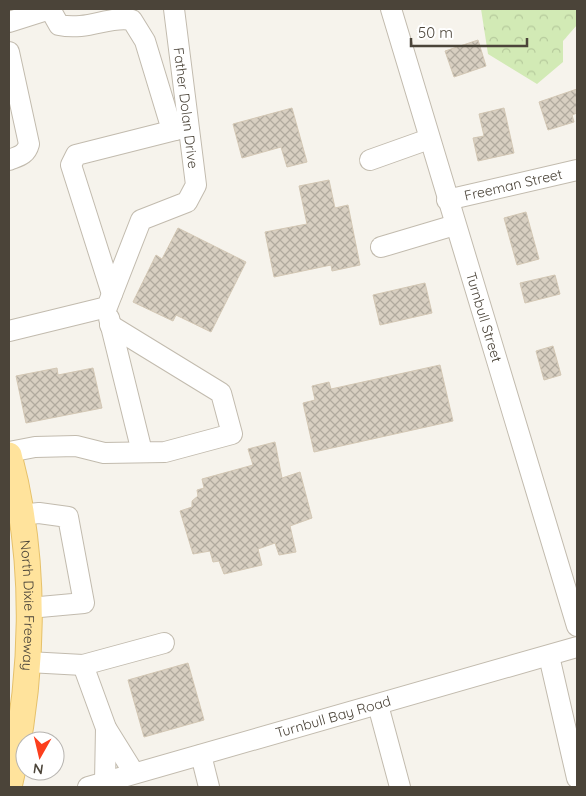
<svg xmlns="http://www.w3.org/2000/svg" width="586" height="796" viewBox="0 0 586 796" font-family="Quicksand,sans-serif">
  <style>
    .forest { fill: url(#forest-crowns) }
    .building { fill: url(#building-cross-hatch); stroke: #d3c7b4 }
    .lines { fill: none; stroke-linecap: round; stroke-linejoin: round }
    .minor-casing { stroke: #c2bbae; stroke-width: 22 }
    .major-casing { stroke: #e6c16a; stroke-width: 27 }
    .minor { stroke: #fff; stroke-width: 20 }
    .major { stroke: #ffe39c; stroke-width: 25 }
    .labels { text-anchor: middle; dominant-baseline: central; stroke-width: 5; stroke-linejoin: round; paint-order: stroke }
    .street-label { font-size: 14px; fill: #4b4439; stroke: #fff }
  </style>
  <defs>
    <pattern id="forest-crowns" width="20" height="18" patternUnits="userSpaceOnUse" patternTransform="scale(1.25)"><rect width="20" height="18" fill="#d2eab5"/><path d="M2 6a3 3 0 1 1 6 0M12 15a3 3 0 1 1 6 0" fill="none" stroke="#b6ca9c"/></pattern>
    <pattern id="building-cross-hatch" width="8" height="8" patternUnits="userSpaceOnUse" patternTransform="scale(1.25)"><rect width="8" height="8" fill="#d8cfc1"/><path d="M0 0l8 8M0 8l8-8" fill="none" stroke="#b1aa9e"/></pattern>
  </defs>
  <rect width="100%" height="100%" fill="#f6f3ec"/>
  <path class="forest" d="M481 9H577V25L563 41V62L537 84 488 54Z"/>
  <g class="building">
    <path d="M478 40 486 66 454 77 445 51Z"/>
    <path d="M577 89V113L572 115 574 122 548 130 539 102Z"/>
    <path d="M292 108 307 162 287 167 281 147 242 158 233 124Z"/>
    <path d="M504 108 514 153 478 161 473 138 484 136 479 114Z"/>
    <path d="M329 180 335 208 348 205 360 265 332 271 331 265 274 277 265 232 307 224 299 186Z"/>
    <path d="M526 212 539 259 517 265 504 218Z"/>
    <path d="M178 228 246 262 211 332 176 315 173 321 133 302 156 255 162 259Z"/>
    <path d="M555 275 560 294 525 303 520 283Z"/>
    <path d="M425 283 432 313 380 325 373 295Z"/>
    <path d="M553 346 561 375 544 380 536 351Z"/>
    <path d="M440 365 453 421 314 452 303 403 315 400 312 386 329 382 331 389Z"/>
    <path d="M57 368 58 375 93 368 102 408 26 423 16 376Z"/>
    <path d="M275 442 282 478 300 472 312 518 290 526 296 552 279 555 275 543 258 549 262 565 224 574 219 561 213 562 210 551 193 554 180 511 192 507V501L198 496 197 490 204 488 202 479 253 465 248 449Z"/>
    <path d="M188 663 204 720 144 737 128 680Z"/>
  </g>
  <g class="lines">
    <defs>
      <g id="minor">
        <path d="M52 9H50L59 25C88 31 110 15 132 20L145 41 169 120 175 130 187 127"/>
        <path id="s1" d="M391 9 577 626"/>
        <path d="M9 22 50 9"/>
        <path d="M9 52 29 144C26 155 19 156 9 160"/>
        <path d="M370 160 429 139"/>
        <path id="s2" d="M447 200 577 170"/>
        <path d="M381 247 455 225"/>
        <path d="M112 294 71 165 76 155 175 130"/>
        <path d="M109 318 142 452"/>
        <path d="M9 331 107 307 141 220 187 202 196 185 174 9"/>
        <path d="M9 452 35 447 76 446 104 453 165 452 232 434 221 393 110 325"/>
        <path d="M20 515 39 513 68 517 84 603 29 608"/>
        <path d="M549 656 577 778"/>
        <path d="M28 662 83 665 164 643"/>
        <path d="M83 665 106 728 134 773"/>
        <path d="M378 705 400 787"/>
        <path d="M201 755 209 787"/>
        <path d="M105 782 106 728"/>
        <path id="s3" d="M88 787 577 647"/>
      </g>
      <g id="major">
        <path id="s4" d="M9 455C38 564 34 679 9 787"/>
      </g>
    </defs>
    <use href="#minor" class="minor-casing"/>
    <use href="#major" class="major-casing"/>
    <use href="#minor" class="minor"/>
    <use href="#major" class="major"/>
  </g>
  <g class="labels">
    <g class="street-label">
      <text transform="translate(186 108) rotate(83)">Father Dolan Drive</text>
      <text stroke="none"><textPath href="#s2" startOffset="68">Freeman Street</textPath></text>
      <text stroke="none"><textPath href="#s1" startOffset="322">Turnbull Street</textPath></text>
      <text stroke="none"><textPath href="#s4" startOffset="152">North Dixie Freeway</textPath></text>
      <text stroke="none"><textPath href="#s3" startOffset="255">Turnbull Bay Road</textPath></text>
    </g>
  </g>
  <rect width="586" height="796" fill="none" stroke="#4b4439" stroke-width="20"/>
  <g transform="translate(40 756) rotate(188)"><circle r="24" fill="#ffffff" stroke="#b7b4b0"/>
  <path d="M0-4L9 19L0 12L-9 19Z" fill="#fc3f1d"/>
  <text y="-8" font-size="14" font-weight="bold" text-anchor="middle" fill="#4b4439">N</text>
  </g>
  <path d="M411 38v8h116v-8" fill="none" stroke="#4b4439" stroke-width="2.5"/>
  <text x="418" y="38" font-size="15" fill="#4b4439" stroke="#ffffff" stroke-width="4" paint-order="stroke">50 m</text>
</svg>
